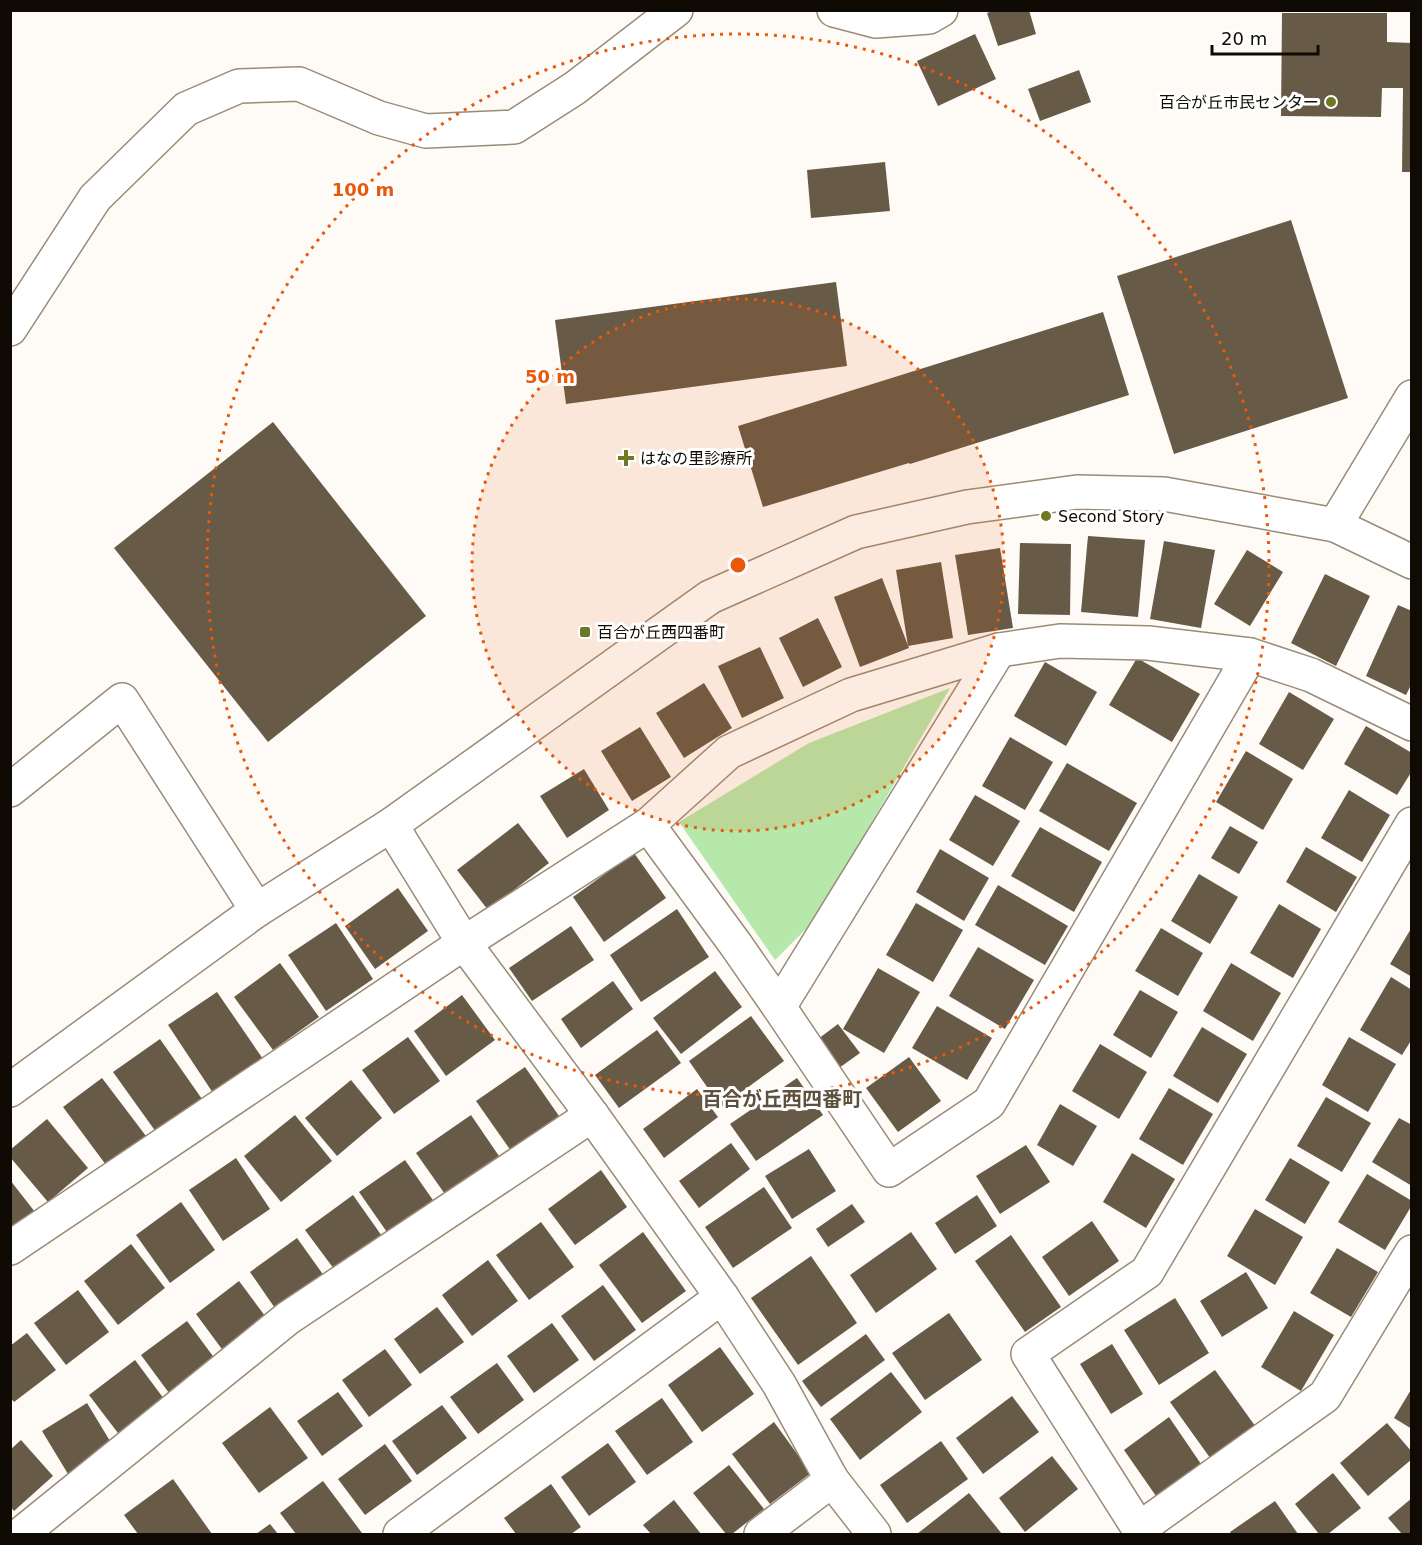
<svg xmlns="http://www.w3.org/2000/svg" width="1422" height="1545" viewBox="0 0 1422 1545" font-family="'DejaVu Sans','Noto Sans JP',sans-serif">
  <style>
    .green { fill: #b5e8aa }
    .building { fill: #675a47 }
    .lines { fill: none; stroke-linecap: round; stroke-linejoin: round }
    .minor-casing { stroke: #9a8b77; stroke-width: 36 }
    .minor { stroke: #fff; stroke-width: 33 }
    .ring { fill: none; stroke: #e8590c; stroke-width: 3; stroke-dasharray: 3 6 }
    .poi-dot { fill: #6f7924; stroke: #fff; stroke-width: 2 }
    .labels { text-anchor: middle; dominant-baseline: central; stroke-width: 6; stroke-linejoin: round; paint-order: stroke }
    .poi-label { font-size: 16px; fill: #0f0a04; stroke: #fff; text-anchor: start }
    .quarter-label { font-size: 20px; font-weight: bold; fill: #5d503d; stroke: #fff }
    .centre { fill: #e8590c; stroke: #fff; stroke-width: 3 }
    .ring-label { font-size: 18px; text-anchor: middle; font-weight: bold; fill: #e8590c; stroke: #fff; stroke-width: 6; stroke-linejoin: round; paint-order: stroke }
  </style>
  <rect width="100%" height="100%" fill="#fefbf7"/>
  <path class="green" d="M950 688 814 921 775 960 679 822 809 743Z"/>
  <g class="building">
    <path d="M995 10H1029L1036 34 998 46 987 13Z"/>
    <path d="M1282 13H1387V42L1412 43V172H1402L1403 88H1382L1381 117 1281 116Z"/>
    <path d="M975 34 996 79 938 106 917 61Z"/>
    <path d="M1079 70 1091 102 1040 121 1028 89Z"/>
    <path d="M885 162 890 211 811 218 807 170Z"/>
    <path d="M1291 220 1348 398 1174 454 1117 276Z"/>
    <path d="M836 282 847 366 566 404 555 320Z"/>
    <path d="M1103 312 1129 395 910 464 909 463 763 507 738 426Z"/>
    <path d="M273 422 426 616 268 742 114 548Z"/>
    <path d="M1088 536 1145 540 1138 617 1081 612Z"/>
    <path d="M1164 541 1215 550 1201 628 1150 619Z"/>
    <path d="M1020 543 1071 544 1070 615 1018 614Z"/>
    <path d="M1000 548 1013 628 968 635 955 555Z"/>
    <path d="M1247 550 1283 572 1250 626 1214 604Z"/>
    <path d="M941 562 953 638 908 646 896 570Z"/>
    <path d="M1325 574 1370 596 1336 666 1291 643Z"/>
    <path d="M882 578 909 648 860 667 834 597Z"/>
    <path d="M1398 605 1412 611V683L1406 695 1366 676Z"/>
    <path d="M818 618 842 667 803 687 779 638Z"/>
    <path d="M760 647 784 698 742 718 718 666Z"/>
    <path d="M1137 658 1200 694 1172 742 1109 705Z"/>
    <path d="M1045 662 1097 692 1066 746 1014 716Z"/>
    <path d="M704 683 732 728 684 758 656 713Z"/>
    <path d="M1289 692 1334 719 1303 770 1259 744Z"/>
    <path d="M1366 726 1412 753V771L1397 795 1344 764Z"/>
    <path d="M640 727 671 777 632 801 601 751Z"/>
    <path d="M1010 737 1053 762 1025 810 982 786Z"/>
    <path d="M1246 751 1293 779 1263 830 1216 802Z"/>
    <path d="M1067 763 1137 803 1109 851 1039 811Z"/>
    <path d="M584 769 609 810 567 838 540 796Z"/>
    <path d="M1349 790 1390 815 1362 862 1321 838Z"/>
    <path d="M975 795 1020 821 993 866 949 840Z"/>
    <path d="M518 823 549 863 488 910 457 870Z"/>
    <path d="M1230 826 1258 842 1239 874 1211 858Z"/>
    <path d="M1040 827 1102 862 1074 912 1011 876Z"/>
    <path d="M1306 847 1357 877 1336 912 1286 882Z"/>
    <path d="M940 849 989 878 964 921 916 892Z"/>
    <path d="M634 853 666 898 604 942 573 897Z"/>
    <path d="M1199 874 1238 897 1210 944 1171 921Z"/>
    <path d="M998 885 1068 926 1045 965 975 925Z"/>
    <path d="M398 888 428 931 375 969 345 926Z"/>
    <path d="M916 903 963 930 933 982 886 955Z"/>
    <path d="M1279 904 1321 929 1293 978 1250 953Z"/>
    <path d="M677 909 709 957 641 1002 610 955Z"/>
    <path d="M336 923 373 979 326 1011 288 955Z"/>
    <path d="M571 926 594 960 532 1001 509 968Z"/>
    <path d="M1412 927V977L1390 964Z"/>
    <path d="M1161 928 1203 953 1178 996 1135 971Z"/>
    <path d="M978 947 1034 980 1005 1029 949 996Z"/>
    <path d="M280 963 319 1017 273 1050 234 997Z"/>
    <path d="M1231 963 1281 993 1253 1041 1203 1011Z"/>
    <path d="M878 968 920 992 884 1053 843 1029Z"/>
    <path d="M715 971 742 1007 681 1054 653 1018Z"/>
    <path d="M1391 977 1412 990V1039L1402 1055 1360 1030Z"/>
    <path d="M613 981 633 1009 581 1048 561 1019Z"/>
    <path d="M1140 990 1178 1012 1151 1058 1113 1035Z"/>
    <path d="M217 992 263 1059 213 1093 168 1025Z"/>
    <path d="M462 995 495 1040 446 1076 414 1031Z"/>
    <path d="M937 1006 992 1038 967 1080 912 1048Z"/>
    <path d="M751 1016 784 1061 721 1107 689 1061Z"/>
    <path d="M838 1024 860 1053 839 1068 818 1039Z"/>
    <path d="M1202 1027 1247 1054 1218 1103 1173 1076Z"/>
    <path d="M657 1030 681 1063 619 1108 595 1075Z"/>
    <path d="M408 1037 440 1081 394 1114 362 1070Z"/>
    <path d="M1349 1037 1396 1064 1368 1112 1322 1085Z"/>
    <path d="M160 1039 202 1099 156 1132 113 1072Z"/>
    <path d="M1100 1044 1147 1072 1119 1119 1072 1091Z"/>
    <path d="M909 1057 941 1101 898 1132 866 1088Z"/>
    <path d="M525 1067 559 1116 511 1151 476 1101Z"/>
    <path d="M102 1078 149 1140 109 1169 63 1107Z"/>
    <path d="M797 1078 823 1115 756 1161 730 1124Z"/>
    <path d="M351 1080 382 1118 337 1156 305 1118Z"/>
    <path d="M1169 1088 1213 1114 1183 1165 1139 1139Z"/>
    <path d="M697 1089 718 1117 664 1158 643 1129Z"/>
    <path d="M1326 1097 1371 1123 1342 1172 1297 1146Z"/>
    <path d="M1060 1104 1097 1126 1073 1166 1037 1145Z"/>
    <path d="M295 1115 332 1161 281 1202 244 1156Z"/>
    <path d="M471 1115 501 1159 447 1197 416 1153Z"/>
    <path d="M1399 1118 1412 1125V1186L1372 1162Z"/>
    <path d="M47 1119 88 1168 48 1202 10 1157V1150Z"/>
    <path d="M731 1143 750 1169 699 1208 679 1181Z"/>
    <path d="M1026 1145 1050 1182 1000 1214 976 1176Z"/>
    <path d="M809 1149 836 1191 792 1219 765 1176Z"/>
    <path d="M1132 1153 1175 1179 1146 1228 1103 1202Z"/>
    <path d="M236 1158 270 1209 223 1241 189 1190Z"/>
    <path d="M1290 1158 1330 1182 1305 1224 1265 1200Z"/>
    <path d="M405 1160 435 1203 389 1235 359 1192Z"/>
    <path d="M601 1170 627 1207 575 1245 548 1209Z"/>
    <path d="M1367 1174 1412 1201V1205L1385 1250 1338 1222Z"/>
    <path d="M10 1180 35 1212 10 1230Z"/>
    <path d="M764 1187 792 1228 733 1268 705 1227Z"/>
    <path d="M353 1195 384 1239 337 1273 305 1230Z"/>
    <path d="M977 1195 997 1226 955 1254 935 1223Z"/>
    <path d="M181 1202 215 1250 170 1283 136 1235Z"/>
    <path d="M852 1204 865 1222 828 1247 816 1229Z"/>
    <path d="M1255 1209 1303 1237 1275 1285 1227 1256Z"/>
    <path d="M1092 1221 1119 1261 1069 1296 1042 1257Z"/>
    <path d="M541 1222 574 1267 529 1300 496 1255Z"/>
    <path d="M643 1232 686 1291 642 1323 599 1265Z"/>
    <path d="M911 1232 937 1269 876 1313 850 1275Z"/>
    <path d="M1011 1235 1061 1307 1025 1332 975 1261Z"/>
    <path d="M297 1238 327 1280 279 1314 250 1272Z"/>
    <path d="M131 1244 165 1288 118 1325 84 1281Z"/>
    <path d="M1337 1248 1378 1272 1351 1317 1310 1293Z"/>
    <path d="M811 1256 857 1323 798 1365 751 1298Z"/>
    <path d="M488 1260 518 1301 472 1336 442 1295Z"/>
    <path d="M1246 1272 1268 1308 1222 1337 1200 1301Z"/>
    <path d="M239 1281 271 1324 227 1356 196 1314Z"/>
    <path d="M603 1285 636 1330 594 1361 561 1316Z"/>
    <path d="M78 1290 109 1332 66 1365 34 1323Z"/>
    <path d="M1175 1298 1209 1353 1159 1385 1124 1330Z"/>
    <path d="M437 1307 464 1342 420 1374 394 1339Z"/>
    <path d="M1294 1311 1334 1335 1301 1391 1261 1367Z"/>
    <path d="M949 1313 982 1360 925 1400 892 1353Z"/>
    <path d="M187 1321 218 1363 172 1397 141 1355Z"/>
    <path d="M552 1323 579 1360 534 1393 507 1356Z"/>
    <path d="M27 1333 56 1370 14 1402 10 1397V1346Z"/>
    <path d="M866 1334 885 1360 821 1407 802 1381Z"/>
    <path d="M1112 1344 1143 1394 1111 1414 1080 1364Z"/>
    <path d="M720 1347 754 1394 702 1432 668 1385Z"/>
    <path d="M385 1349 412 1385 369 1417 342 1380Z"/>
    <path d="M135 1360 167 1403 121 1437 89 1395Z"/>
    <path d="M497 1363 524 1400 478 1434 450 1397Z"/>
    <path d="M1215 1370 1258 1430 1213 1462 1170 1402Z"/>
    <path d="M891 1372 922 1412 860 1460 830 1419Z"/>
    <path d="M1412 1388V1429L1394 1418Z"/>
    <path d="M338 1392 363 1426 322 1456 297 1421Z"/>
    <path d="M1012 1396 1039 1432 983 1474 956 1438Z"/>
    <path d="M662 1398 693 1442 647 1475 615 1431Z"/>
    <path d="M87 1403 113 1446 68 1474 42 1431Z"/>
    <path d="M442 1405 467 1438 417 1475 392 1441Z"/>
    <path d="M270 1407 308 1458 259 1493 222 1443Z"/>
    <path d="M1169 1417 1201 1464 1156 1496 1124 1450Z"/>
    <path d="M774 1422 811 1473 770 1504 732 1454Z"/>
    <path d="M1387 1423 1412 1452V1459L1368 1496 1340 1463Z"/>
    <path d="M21 1440 53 1476 14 1511 10 1506V1450Z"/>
    <path d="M941 1441 968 1479 907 1523 880 1485Z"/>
    <path d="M608 1443 636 1482 589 1516 561 1477Z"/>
    <path d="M385 1444 412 1481 365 1515 338 1479Z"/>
    <path d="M1052 1456 1078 1489 1025 1532 999 1498Z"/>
    <path d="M729 1465 764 1509 732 1534H726L693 1493Z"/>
    <path d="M1333 1473 1361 1508 1328 1534H1319L1295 1504Z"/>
    <path d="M173 1479 212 1534H138L124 1515Z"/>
    <path d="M323 1481 362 1533 360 1534H296L280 1513Z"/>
    <path d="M551 1484 581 1527 571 1534H516L504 1518Z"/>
    <path d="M969 1493 1002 1534H917Z"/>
    <path d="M1412 1498V1534H1402L1388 1518Z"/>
    <path d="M674 1500 701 1534H651L643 1525Z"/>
    <path d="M1275 1501 1298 1534H1231L1230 1532Z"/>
    <path d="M270 1524 278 1534H256Z"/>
  </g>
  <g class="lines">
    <defs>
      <g id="minor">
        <path d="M834 10 876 21 929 17 941 10"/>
        <path d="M10 329 95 198 186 109 239 86 299 84 379 118 426 131 514 127 575 88 676 10"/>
        <path d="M1335 525 1412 397"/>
        <path d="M10 790 122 700 257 910"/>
        <path d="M1412 824 1147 1272 1028 1354 1139 1529 1325 1396 1412 1252"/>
        <path d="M391 825 464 943 592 1115 722 1297 779 1384 832 1480 874 1534"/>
        <path d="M648 825 736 945 779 1007 999 650"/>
        <path d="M779 1007 889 1170 989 1103 1250 655"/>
        <path d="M10 1090 257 910 391 825 710 597 856 532 967 507 1077 492 1164 494 1335 525 1412 562"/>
        <path d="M10 1248 464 943 648 825 729 752 851 695 999 650 1060 641 1148 643 1250 655 1311 675 1412 724"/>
        <path d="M21 1534 288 1318 592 1115"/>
        <path d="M400 1534 722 1297"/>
        <path d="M761 1534 832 1480"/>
      </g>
    </defs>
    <use href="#minor" class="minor-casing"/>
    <use href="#minor" class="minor"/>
  </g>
  <circle cx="738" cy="565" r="266" fill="#e8590c" fill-opacity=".12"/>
  <g class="ring">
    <circle cx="738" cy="565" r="266"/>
    <circle cx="738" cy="565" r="531"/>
  </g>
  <g class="poi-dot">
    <circle cx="1331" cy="102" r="6"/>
    <path d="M623 449h6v6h6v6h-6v6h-6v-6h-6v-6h6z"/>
    <circle cx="1046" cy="516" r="6"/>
    <rect x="579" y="626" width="12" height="12" rx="3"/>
  </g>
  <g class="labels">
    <g class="poi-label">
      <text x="1319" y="102" text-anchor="end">百合が丘市民センター</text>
      <text x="640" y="458">はなの里診療所</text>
      <text x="1058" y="516">Second Story</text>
      <text x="597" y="632">百合が丘西四番町</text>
    </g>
    <g class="quarter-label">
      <text x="782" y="1099">百合が丘西四番町</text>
    </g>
  </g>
  <circle cx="738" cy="565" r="9" class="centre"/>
  <g class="ring-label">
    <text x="363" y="196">100 m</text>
    <text x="550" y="383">50 m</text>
  </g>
  <rect width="1422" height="1545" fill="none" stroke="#0f0a04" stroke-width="24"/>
  <path d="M1212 45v9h106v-9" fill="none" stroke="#0f0a04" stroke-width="3"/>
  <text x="1221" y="45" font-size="18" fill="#0f0a04" stroke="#ffffff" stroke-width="4.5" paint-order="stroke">20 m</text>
</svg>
